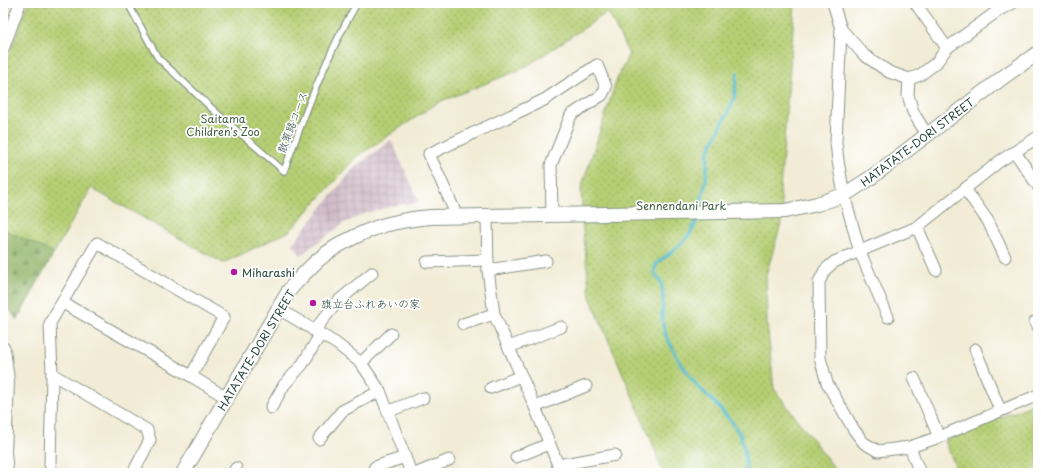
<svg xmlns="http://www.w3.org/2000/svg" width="1041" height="476" viewBox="0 0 1041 476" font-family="'Playpen Sans','Klee One',sans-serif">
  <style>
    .industrial { fill: url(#industrial-grid) }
    .forest { fill: url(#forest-firs); stroke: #58784d }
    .park { fill: url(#park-dots); stroke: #6a8654 }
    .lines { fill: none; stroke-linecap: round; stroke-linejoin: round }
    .stream { stroke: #4fbacb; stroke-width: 3.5 }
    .service-casing { stroke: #889485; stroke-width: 8 }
    .minor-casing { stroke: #889485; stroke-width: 13 }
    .tertiary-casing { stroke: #889485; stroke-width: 16 }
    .service { stroke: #fff; stroke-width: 5.5 }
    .minor { stroke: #fff; stroke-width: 11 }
    .tertiary { stroke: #fff; stroke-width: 14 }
    .poi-dot { fill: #b5179e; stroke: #fff; stroke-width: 1.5 }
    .labels { text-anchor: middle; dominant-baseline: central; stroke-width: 3.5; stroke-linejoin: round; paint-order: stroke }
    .park-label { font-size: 11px; fill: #456244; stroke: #fff }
    .street-label { font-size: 11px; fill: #1f3d34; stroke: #fff }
    .poi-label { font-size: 11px; fill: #1f3d34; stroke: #fff; text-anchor: start }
  </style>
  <defs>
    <pattern id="industrial-grid" width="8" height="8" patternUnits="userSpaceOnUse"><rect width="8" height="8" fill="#d1bdc9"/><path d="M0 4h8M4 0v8" fill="none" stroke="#b3a3ad"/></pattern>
    <pattern id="forest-firs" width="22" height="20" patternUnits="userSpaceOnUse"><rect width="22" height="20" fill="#90b266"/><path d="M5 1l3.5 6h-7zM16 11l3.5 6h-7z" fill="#759255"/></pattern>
    <pattern id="park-dots" width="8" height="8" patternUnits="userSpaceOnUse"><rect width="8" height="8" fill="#b6cf74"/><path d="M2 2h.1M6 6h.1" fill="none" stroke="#93a960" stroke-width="1.8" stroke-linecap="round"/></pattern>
  </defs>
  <rect width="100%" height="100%" fill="#fff"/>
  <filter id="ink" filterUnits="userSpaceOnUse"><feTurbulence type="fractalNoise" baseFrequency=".025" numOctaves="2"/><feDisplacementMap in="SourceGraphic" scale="8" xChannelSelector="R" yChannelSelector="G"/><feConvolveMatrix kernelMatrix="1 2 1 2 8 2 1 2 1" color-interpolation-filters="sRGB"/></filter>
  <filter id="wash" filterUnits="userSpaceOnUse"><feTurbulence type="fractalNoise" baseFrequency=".012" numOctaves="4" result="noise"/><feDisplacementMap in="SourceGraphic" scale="16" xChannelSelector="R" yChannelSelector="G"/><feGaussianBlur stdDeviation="0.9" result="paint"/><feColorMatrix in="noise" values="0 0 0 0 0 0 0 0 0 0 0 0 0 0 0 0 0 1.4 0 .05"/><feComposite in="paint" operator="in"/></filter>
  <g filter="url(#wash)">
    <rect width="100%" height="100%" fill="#f2ecd6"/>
    <path class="industrial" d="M391 140 420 203 401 204 366 213 344 223 301 255 292 244 354 168Z"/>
    <path class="forest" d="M3 229 54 253 17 320 3 300Z"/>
    <g class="park">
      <path d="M28 3H622L620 5 623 3H794L795 4 780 190 783 217 766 275 767 323 774 389 838 473H663L652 442 590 297 583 230 581 189 617 79 629 54 608 12 522 69 439 102 356 157 290 231 223 263 91 188 54 253 3 229V71Z"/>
      <path d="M1038 402V473H958L945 441Z"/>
    </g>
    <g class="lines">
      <g class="stream">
        <path d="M3 23 10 3"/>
        <path d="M699 209 706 181 708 152 734 100 737 73"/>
        <path d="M698 215C692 240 675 249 656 264L654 273 661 282 663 294 662 320 666 336 680 362 697 386 711 399 731 421 741 436 745 454 746 473"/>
      </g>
    </g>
  </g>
  <g filter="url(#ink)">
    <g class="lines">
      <defs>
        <path id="service" d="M130 3 131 9 158 58 220 116 284 171C305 113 326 56 357 3"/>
        <g id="minor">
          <path d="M833 3 841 29 836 142 838 161 844 195 860 252 888 317"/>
          <path d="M916 4 947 48"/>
          <path d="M841 29 864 55 889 72 909 79 920 75 936 63 947 48 999 10 1013 3"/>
          <path d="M3 49 20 3"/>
          <path d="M909 79 908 95 913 112 927 135"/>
          <path d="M1038 137 1000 161 917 227 834 262 825 270 819 282 820 358 827 383 854 430 864 443 878 451 910 447 939 437 1038 395"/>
          <path d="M1015 152 1038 186"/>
          <path d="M965 189 988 221 1005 257"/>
          <path d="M487 215 488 270 494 314 535 407 558 465V473"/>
          <path d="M457 216 429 154 544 100 597 65 606 87 602 95 571 115 551 165 552 215"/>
          <path d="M917 227 936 270"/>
          <path d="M427 262 488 260"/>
          <path d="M488 270 546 261"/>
          <path d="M63 303 191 376 227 398"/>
          <path d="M279 309 337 344 361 363 380 391 411 473"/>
          <path d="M1035 322 1038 329"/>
          <path d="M463 324 494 314"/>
          <path d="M314 331 337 302 372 273"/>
          <path d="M509 347 561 327"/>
          <path d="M975 349 1000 410"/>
          <path d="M361 363 391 334"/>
          <path d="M52 374 147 430 150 440 133 473"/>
          <path d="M914 378 939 437"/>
          <path d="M491 388 521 376"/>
          <path d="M535 407 586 386"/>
          <path d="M271 408 284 385 302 365 320 335"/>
          <path d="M389 411 423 398"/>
          <path d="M319 439 342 411 380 391"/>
          <path d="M910 447 920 473"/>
          <path d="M516 457 549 444"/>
          <path d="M558 465 615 455"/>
          <path d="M52 473 50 464 52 374 50 323 97 243 224 317 191 376"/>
          <path d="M233 473 236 468"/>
          <path d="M372 473 375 467 405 457"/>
          <path d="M417 473 449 460"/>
        </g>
        <g id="tertiary">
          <path d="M3 349 7 381 4 453 6 473"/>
          <path d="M183 473 290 289C299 279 308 269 318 260 338 243 371 227 397 222 409 219 420 218 431 217L785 211 817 204 844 195 869 179 1006 75 1038 53"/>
        </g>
      </defs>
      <use href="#service" class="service-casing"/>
      <use href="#minor" class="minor-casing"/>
      <use href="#tertiary" class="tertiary-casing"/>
      <use href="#service" class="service"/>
      <use href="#minor" class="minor"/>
      <use href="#tertiary" class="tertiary"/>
    </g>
  </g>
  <g class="poi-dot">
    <circle cx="234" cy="272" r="4"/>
    <circle cx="313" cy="303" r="4"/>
  </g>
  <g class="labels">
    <g class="park-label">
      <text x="223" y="118">Saitama<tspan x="223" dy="13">Children's Zoo</tspan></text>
      <text x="681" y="205">Sennendani Park</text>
    </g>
    <g class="street-label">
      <text transform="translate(292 122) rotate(-69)">散策路コース</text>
      <text transform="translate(917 142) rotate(-37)">HATATATE-DORI STREET</text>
      <text transform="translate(256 350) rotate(-59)">HATATATE-DORI STREET</text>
    </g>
    <g class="poi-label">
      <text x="242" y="272">Miharashi</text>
      <text x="321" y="303">旗立台ふれあいの家</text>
    </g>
  </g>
  <rect width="1041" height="476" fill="none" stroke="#fff" stroke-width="16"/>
</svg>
